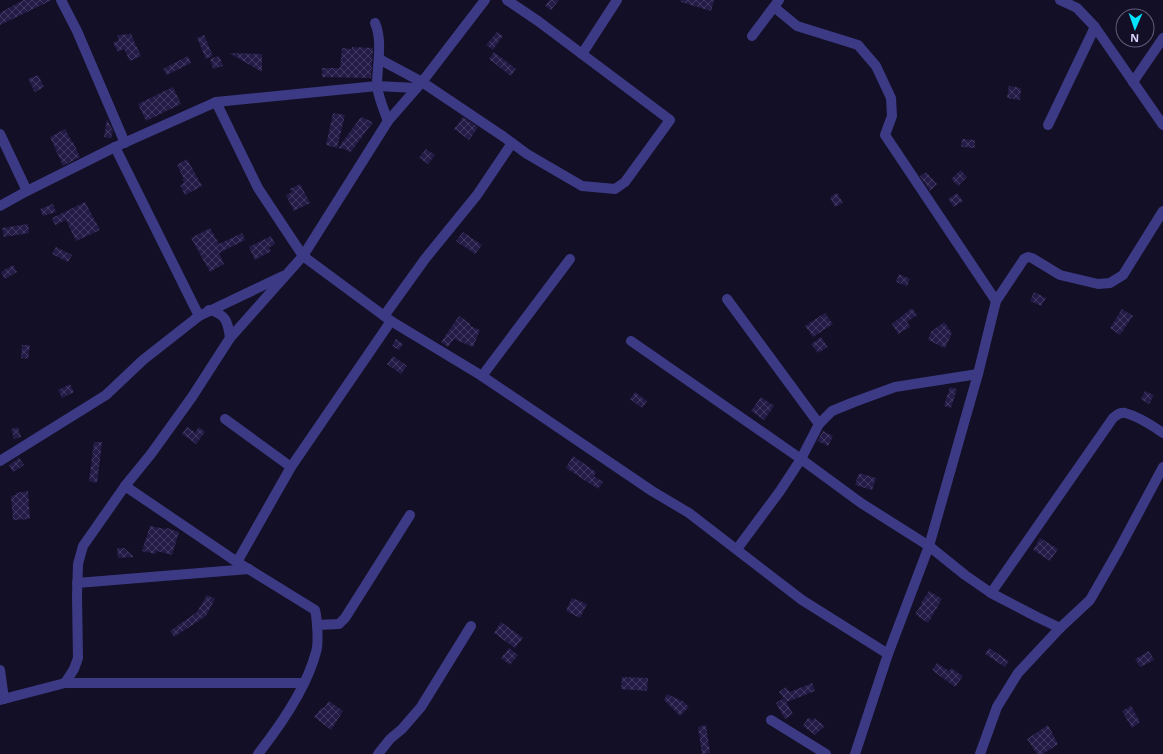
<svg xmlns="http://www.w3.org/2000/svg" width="1163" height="754" viewBox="0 0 1163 754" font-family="'Open Sans',sans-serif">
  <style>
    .building { fill: url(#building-cross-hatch) }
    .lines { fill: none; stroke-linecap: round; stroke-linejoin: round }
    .minor { stroke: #3d3a85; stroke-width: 10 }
  </style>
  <defs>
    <pattern id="building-cross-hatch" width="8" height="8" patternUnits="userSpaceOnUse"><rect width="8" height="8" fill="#241b47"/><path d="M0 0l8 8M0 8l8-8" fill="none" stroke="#433b63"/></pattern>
  </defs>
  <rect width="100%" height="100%" fill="#130f26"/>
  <g class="building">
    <path d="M23 0H52L0 25V13Z"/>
    <path d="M549 0H559L551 10 545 6Z"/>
    <path d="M681 0H714L711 11 681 2Z"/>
    <path d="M497 32 503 36 493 50 486 45Z"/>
    <path d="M131 34 141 56 130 61 124 49 118 52 113 43 119 40 117 35Z"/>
    <path d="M204 35 213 56 206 59 197 38Z"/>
    <path d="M352 47 373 48 371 78 322 77V68H340L342 48 352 49Z"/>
    <path d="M494 52 516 69 511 76 489 59Z"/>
    <path d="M229 53 262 54V72Z"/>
    <path d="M188 56 191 63 167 75 163 69Z"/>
    <path d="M219 56 223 66 213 69 210 59Z"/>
    <path d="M38 75 44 87 35 92 28 79Z"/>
    <path d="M1009 86 1021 88 1020 100 1007 98Z"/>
    <path d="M173 87 181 104 146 121 138 104Z"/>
    <path d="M333 113 345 115 337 148 326 145Z"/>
    <path d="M361 117 373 122 350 153 345 149 338 148Z"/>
    <path d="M463 117 478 127 469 140 454 129Z"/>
    <path d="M107 119 113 131 111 138 104 137Z"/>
    <path d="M65 129 72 142H73L80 157 63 166 50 137Z"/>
    <path d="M962 139 975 140V148L961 147Z"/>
    <path d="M426 149 435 155 428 164 419 158Z"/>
    <path d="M187 159 202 186 185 195 180 185 184 183 182 179H184L177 165Z"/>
    <path d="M961 170 967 177 958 186 951 179Z"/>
    <path d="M926 172 937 184 930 191 920 176Z"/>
    <path d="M300 184 310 203 294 211 286 195 292 192 290 189Z"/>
    <path d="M837 193 843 203 835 207 830 197Z"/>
    <path d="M957 193 963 201 954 207 948 199Z"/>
    <path d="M85 202 100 230 76 241 66 220 55 225 52 218Z"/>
    <path d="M53 204 56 212 43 216 40 209Z"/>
    <path d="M28 224 29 233 4 237 2 228Z"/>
    <path d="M210 228 219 244 242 233 245 240 219 253 224 264 210 272 191 238Z"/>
    <path d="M463 232 482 245 475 254 456 241Z"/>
    <path d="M271 236 275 244 269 248 271 251 255 260 249 247Z"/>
    <path d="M56 247 72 255 68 262 52 254Z"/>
    <path d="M13 265 17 272 5 279 1 272Z"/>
    <path d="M899 274 910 279 907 286 896 282Z"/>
    <path d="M1034 292 1046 298 1041 306 1030 301Z"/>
    <path d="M912 308 917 315 907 322 910 327 898 334 892 324Z"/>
    <path d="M1122 309 1133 316 1120 335 1110 328Z"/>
    <path d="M825 313 833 324 813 337 805 326Z"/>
    <path d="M459 316 471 324 470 326 480 330 473 347 454 339 448 347 441 342Z"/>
    <path d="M944 322 952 333 945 348 928 340 931 332Z"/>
    <path d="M821 337 828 347 818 353 811 344Z"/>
    <path d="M396 339 403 344 399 350 392 346Z"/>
    <path d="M22 345H30L28 359 21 358Z"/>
    <path d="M393 356 407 366 401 374 387 364Z"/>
    <path d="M70 384 74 392 62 398 58 390Z"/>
    <path d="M950 387 957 389 951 408 944 406Z"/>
    <path d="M1145 391 1154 395 1149 404 1141 399Z"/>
    <path d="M635 392 647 401 642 408 630 399Z"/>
    <path d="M761 397 774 406 764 420 751 411Z"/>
    <path d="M18 427 21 437 14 439 11 429Z"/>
    <path d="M187 427 195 432 199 427 205 432 196 444 182 434Z"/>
    <path d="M823 431 833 436 828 446 817 441Z"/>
    <path d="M94 442H102L97 483 89 481Z"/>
    <path d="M573 456 596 472 594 476 603 482 598 489 566 468Z"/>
    <path d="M19 458 24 465 13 472 9 465Z"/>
    <path d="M859 473 876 478 872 490 855 485Z"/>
    <path d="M28 491 30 519 13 520 11 496 16 495V493Z"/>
    <path d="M150 526 166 529 167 528 179 532 172 555 157 551 156 554 142 551Z"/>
    <path d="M1040 538 1058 549 1050 561 1033 550Z"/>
    <path d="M117 548H124L134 557 118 558Z"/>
    <path d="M929 591 942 599 928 623 915 614 922 604 921 603Z"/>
    <path d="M207 595 215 599 206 616 174 637 170 631 197 612Z"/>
    <path d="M572 598 587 604 580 618 566 611Z"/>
    <path d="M501 622 523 638 515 648 494 633Z"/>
    <path d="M509 648 518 655 510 665 501 658Z"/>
    <path d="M989 648 1009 661 1005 667 985 654Z"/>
    <path d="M1149 651 1154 660 1140 667 1135 659Z"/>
    <path d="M937 663 949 671 951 668 963 676 955 687 932 670Z"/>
    <path d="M622 677 648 678 647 691 621 689Z"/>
    <path d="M812 683 815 691 787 702 779 692 786 687 790 692Z"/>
    <path d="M667 694 682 701H683L689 707 680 716 664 700Z"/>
    <path d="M784 698 793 714 785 719 776 703Z"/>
    <path d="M329 701 343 711 331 730 314 717 322 707 324 708Z"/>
    <path d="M1131 706 1140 722 1132 728 1122 711Z"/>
    <path d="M808 718 813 720 814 718 825 726 815 735 803 726Z"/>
    <path d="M706 725 710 753 702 754 698 727Z"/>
    <path d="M1048 725 1058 744 1043 754H1037L1027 739Z"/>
  </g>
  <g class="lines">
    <g class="minor">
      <path d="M61 0 77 31 125 143"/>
      <path d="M1060 0 1077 8 1095 27 1163 125"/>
      <path d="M774 7 797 26 858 45 876 66 891 98 892 116 885 135 996 301"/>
      <path d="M375 23C383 41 377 66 377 85 378 97 384 110 388 121"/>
      <path d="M752 36 779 0"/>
      <path d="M582 54 617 0"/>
      <path d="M379 59 422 82 504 137 527 154 582 186 615 189 625 182 670 120 538 21 507 0"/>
      <path d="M1133 82 1163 38"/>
      <path d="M216 102 258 188 303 256 391 321 482 376 652 491 689 513 802 600 888 654"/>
      <path d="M1048 125 1095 27"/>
      <path d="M0 134 27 191"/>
      <path d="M115 147 199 316"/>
      <path d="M0 206 27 191 115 147 216 102 377 86 416 88"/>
      <path d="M727 299 819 424"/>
      <path d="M209 310C226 314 228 322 230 338"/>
      <path d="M384 316 425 259 477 195 512 143"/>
      <path d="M631 341 801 459 861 503 929 546 965 575 991 593 1037 617 1060 628"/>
      <path d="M482 376 570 259"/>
      <path d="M225 419 291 467"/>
      <path d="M0 461 106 395 143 360 199 316 283 276"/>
      <path d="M125 486 237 562 315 610C317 618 319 644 316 652 307 687 280 726 258 754"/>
      <path d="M737 549 780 491 801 459 819 424 832 411 854 402 895 387 978 374"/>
      <path d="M237 562 291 467 391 321"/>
      <path d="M77 583 249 569"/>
      <path d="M991 593 1113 418C1117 415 1120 412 1125 413 1137 416 1153 426 1163 433"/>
      <path d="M317 625 339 624 345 618 410 515"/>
      <path d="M0 670 4 699"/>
      <path d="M65 683 74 669 78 658 77 596 78 564 83 546 125 486 151 454 192 397 230 338 303 256 388 121 422 82 485 0"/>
      <path d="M0 700 65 683H304"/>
      <path d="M771 720 826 754"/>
      <path d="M378 754 390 739 402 729 421 707 471 626"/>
      <path d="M855 754 888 654 929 546 978 374 996 301 1024 259 1028 257 1032 258 1060 275 1098 284 1110 283 1123 275 1163 211"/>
      <path d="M980 754 997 707 1018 673 1060 628 1090 600 1118 551 1163 467"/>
    </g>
  </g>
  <g transform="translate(1135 28) rotate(182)"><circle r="19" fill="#130f26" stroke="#625e7d"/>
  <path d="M0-3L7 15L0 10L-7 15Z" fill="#00e5ff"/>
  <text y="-6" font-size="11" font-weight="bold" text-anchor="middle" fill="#d9d4ff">N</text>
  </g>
</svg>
